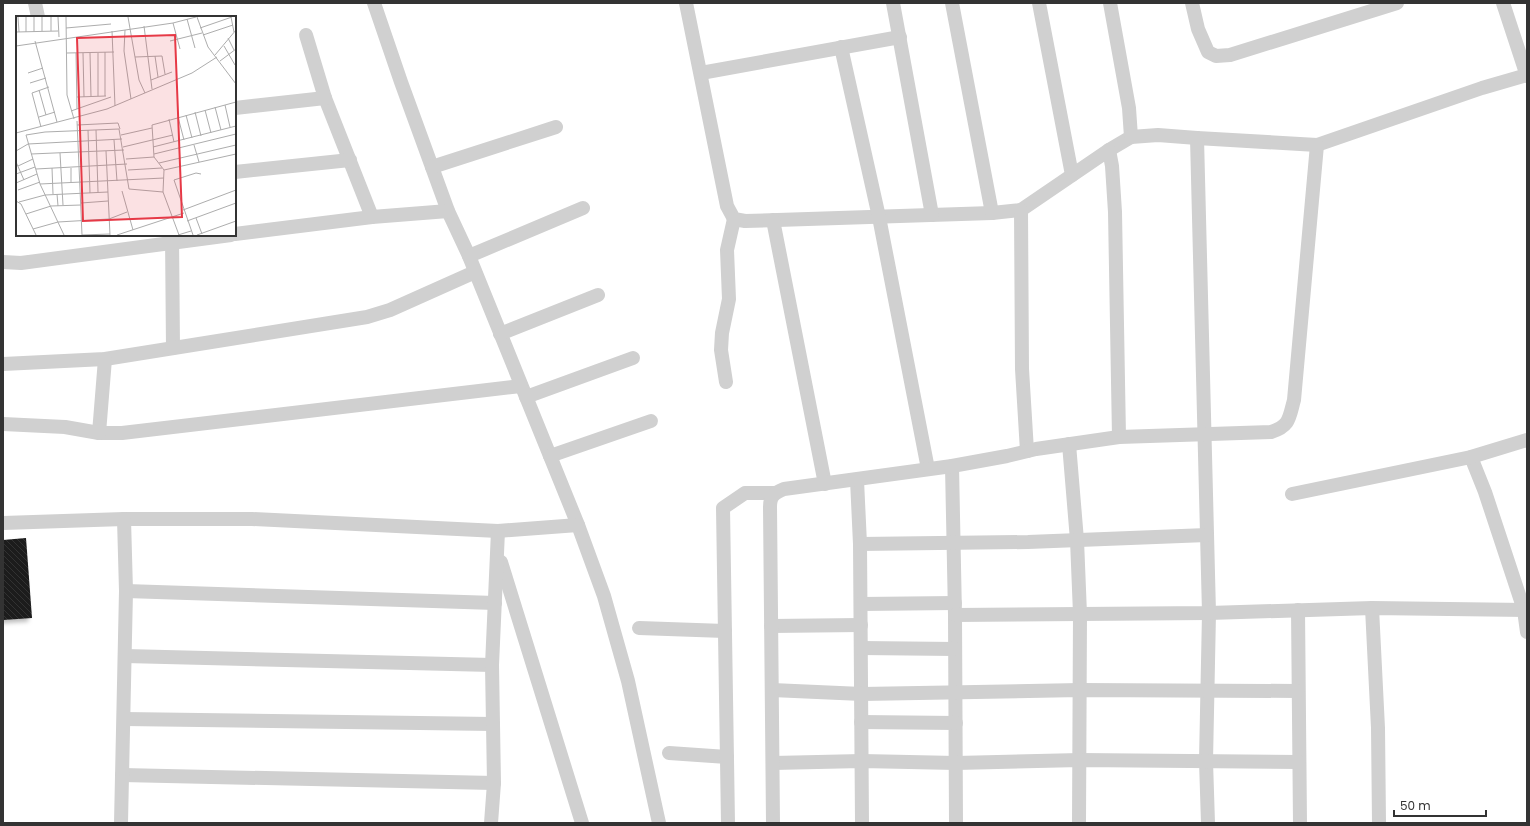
<svg xmlns="http://www.w3.org/2000/svg" width="1530" height="826" viewBox="0 0 1530 826" font-family="Poppins,sans-serif">
  <style>
    .building { fill: url(#building-back-hatch); filter: url(#shadow) }
    .lines { fill: none; stroke-linecap: round; stroke-linejoin: round }
    .minor { stroke: #d0d0d0; stroke-width: 14 }
    .inset-road { fill: none; stroke: #adadad; stroke-width: 1 }
    .view { fill: #e63946; fill-opacity: 0.15; stroke: #e63946; stroke-width: 2 }
    .inset-edge { fill: none; stroke: #333; stroke-width: 2 }
  </style>
  <defs>
    <pattern id="building-back-hatch" width="6" height="6" patternUnits="userSpaceOnUse"><rect width="6" height="6" fill="#1a1a1a"/><path d="M-1 5l2 2M0 0l6 6M5-1l2 2" fill="none" stroke="#333"/></pattern>
    <filter id="shadow"><feDropShadow dx="-3.5" dy="3.5" stdDeviation="2" flood-color="#0004"/></filter>
  </defs>
  <rect width="100%" height="100%" fill="#fff"/>
  <path class="building" d="M26 538 32 618 3 620V540Z"/>
  <g class="lines">
    <g class="minor">
      <path d="M35 3 38 17"/>
      <path d="M374 3 401 82 448 211 469 256 578 525 604 596 628 681 659 823"/>
      <path d="M686 3 727 206 734 219 745 221 992 213 1021 210 1109 150 1131 137 1129 108 1110 3"/>
      <path d="M893 3 932 215"/>
      <path d="M952 3 992 213"/>
      <path d="M1039 3 1072 175"/>
      <path d="M1192 3 1198 29 1208 52 1216 56 1230 55 1397 3"/>
      <path d="M1503 3 1527 76"/>
      <path d="M306 35 325 98 372 217"/>
      <path d="M841 47 879 217 928 469"/>
      <path d="M701 73 900 37"/>
      <path d="M235 108 325 98"/>
      <path d="M1131 137 1158 135 1197 138 1317 145 1482 88 1527 75"/>
      <path d="M1197 138 1209 613 1206 761 1208 823"/>
      <path d="M1109 150 1112 166 1115 212 1119 437"/>
      <path d="M432 167 556 127"/>
      <path d="M235 172 350 160"/>
      <path d="M1021 210 1022 369 1027 451"/>
      <path d="M773 220 825 484"/>
      <path d="M235 234 372 217 448 211"/>
      <path d="M172 235 173 348"/>
      <path d="M469 256 583 208"/>
      <path d="M3 262 21 263 231 235"/>
      <path d="M500 334 598 295"/>
      <path d="M3 364 105 359 367 317 390 310 475 272"/>
      <path d="M726 382 721 350 722 333 729 299 727 250 734 219"/>
      <path d="M526 397 633 358"/>
      <path d="M3 424 65 427 99 433H122L521 386"/>
      <path d="M99 433 105 359"/>
      <path d="M1069 444 1077 540 1080 614 1079 823"/>
      <path d="M550 456 651 421"/>
      <path d="M1471 457 1485 492 1524 610 1527 632"/>
      <path d="M952 466 955 615 956 823"/>
      <path d="M857 480 860 544 862 823"/>
      <path d="M1292 494 1471 457 1527 440"/>
      <path d="M3 523 124 519H252L498 531 578 525"/>
      <path d="M860 544 1028 542 1207 535"/>
      <path d="M501 562 582 823"/>
      <path d="M126 591 495 603"/>
      <path d="M861 604 955 603"/>
      <path d="M1372 608 1378 728 1379 823"/>
      <path d="M1298 610 1300 823"/>
      <path d="M955 615 1209 613 1372 608 1527 610"/>
      <path d="M771 626 861 625"/>
      <path d="M639 628 725 631"/>
      <path d="M861 648 955 649"/>
      <path d="M125 656 492 665"/>
      <path d="M772 690 862 694 1080 690 1298 691"/>
      <path d="M124 719 493 724"/>
      <path d="M861 722 956 723"/>
      <path d="M669 753 727 757"/>
      <path d="M773 763 862 761 956 763 1080 760 1299 762"/>
      <path d="M122 775 494 783"/>
      <path d="M121 823 126 591 124 519"/>
      <path d="M491 823 494 783 492 665 498 531"/>
      <path d="M728 823 723 508 745 493H774"/>
      <path d="M773 823 770 507C770 496 774 493 784 489L952 466 1007 456 1036 449 1119 437 1271 432C1290 426 1289 418 1294 400L1317 145"/>
    </g>
  </g>
  <g transform="translate(16 16)">
    <rect width="220" height="220" fill="#fff"/>
    <path class="inset-road" d="M2 1 3 16M10 1V16M18 1V16M26 1V15M35 1V15M42 1 43 21M50 1 51 79 58 103M112 1 123 64 129 77M181 1 192 31 220 68M215 1 218 16M171 3 179 32M157 7 164 33M128 10 136 73M50 12 95 8M184 12 216 1M109 14 108 35 115 83M96 15 99 90M0 16 42 15M187 19 217 9M212 22 218 34M19 25 41 106M154 25 186 17M0 30 157 7 180 1M208 30 219 49M89 36V80M51 37 98 36M60 37 61 93M67 37 68 81M74 37 75 81M82 37V80M199 39 220 14M139 40 142 61M119 41 146 40 149 58M204 45 220 33M12 57 27 52M135 64 156 56M14 67 30 62M23 74 30 99M61 81 90 80M220 86 136 109 138 141 148 154 220 138M209 89 214 111M199 91 205 114M189 94 195 117M55 95 95 81M179 96 185 120M170 99 176 122M23 101 39 96M162 101 168 124M153 103 158 126M61 105 66 219M61 109 102 107 104 113M25 111 16 77 33 71M72 114 74 177M80 114 82 176M0 117 91 93 176 57 201 41M10 119 29 116 103 113 113 173 147 176M10 119 24 168 48 219M105 119 136 112M98 124 101 165M178 129 183 146M107 131 157 119M137 131 220 110M0 135 12 128 106 123M90 135 94 219M44 137 47 189M15 138 108 134M138 138 220 118M110 143 138 141M0 146 8 164M143 147 220 129M2 150 17 143M36 152 37 178M55 152V166M20 153 111 148M112 154 146 152M148 154 147 176 163 219M0 158 19 151M0 167 21 158M24 168 148 162M2 174 24 166M106 175 117 214M41 178 42 190M0 185 5 188 20 219M3 186 29 179 92 176M65 187 92 185M167 194 220 174M10 198 35 190 65 189M180 202 186 218M171 205 220 187M17 213 42 206 93 203 111 196M66 219 94 218M101 219 168 197M162 219 175 215M177 219 158 164 180 157 185 158M181 219 220 205"/>
    <path class="view" d="M159 19 166 201 67 205 61 22Z"/>
    <rect width="220" height="220" class="inset-edge"/>
  </g>
  <rect width="1530" height="826" fill="none" stroke="#333333" stroke-width="8"/>
  <path d="M1394 810v6h92v-6" fill="none" stroke="#333333" stroke-width="2"/>
  <text x="1400" y="810" font-size="12" fill="#333333" stroke="#ffffff" stroke-width="3" paint-order="stroke">50 m</text>
</svg>
